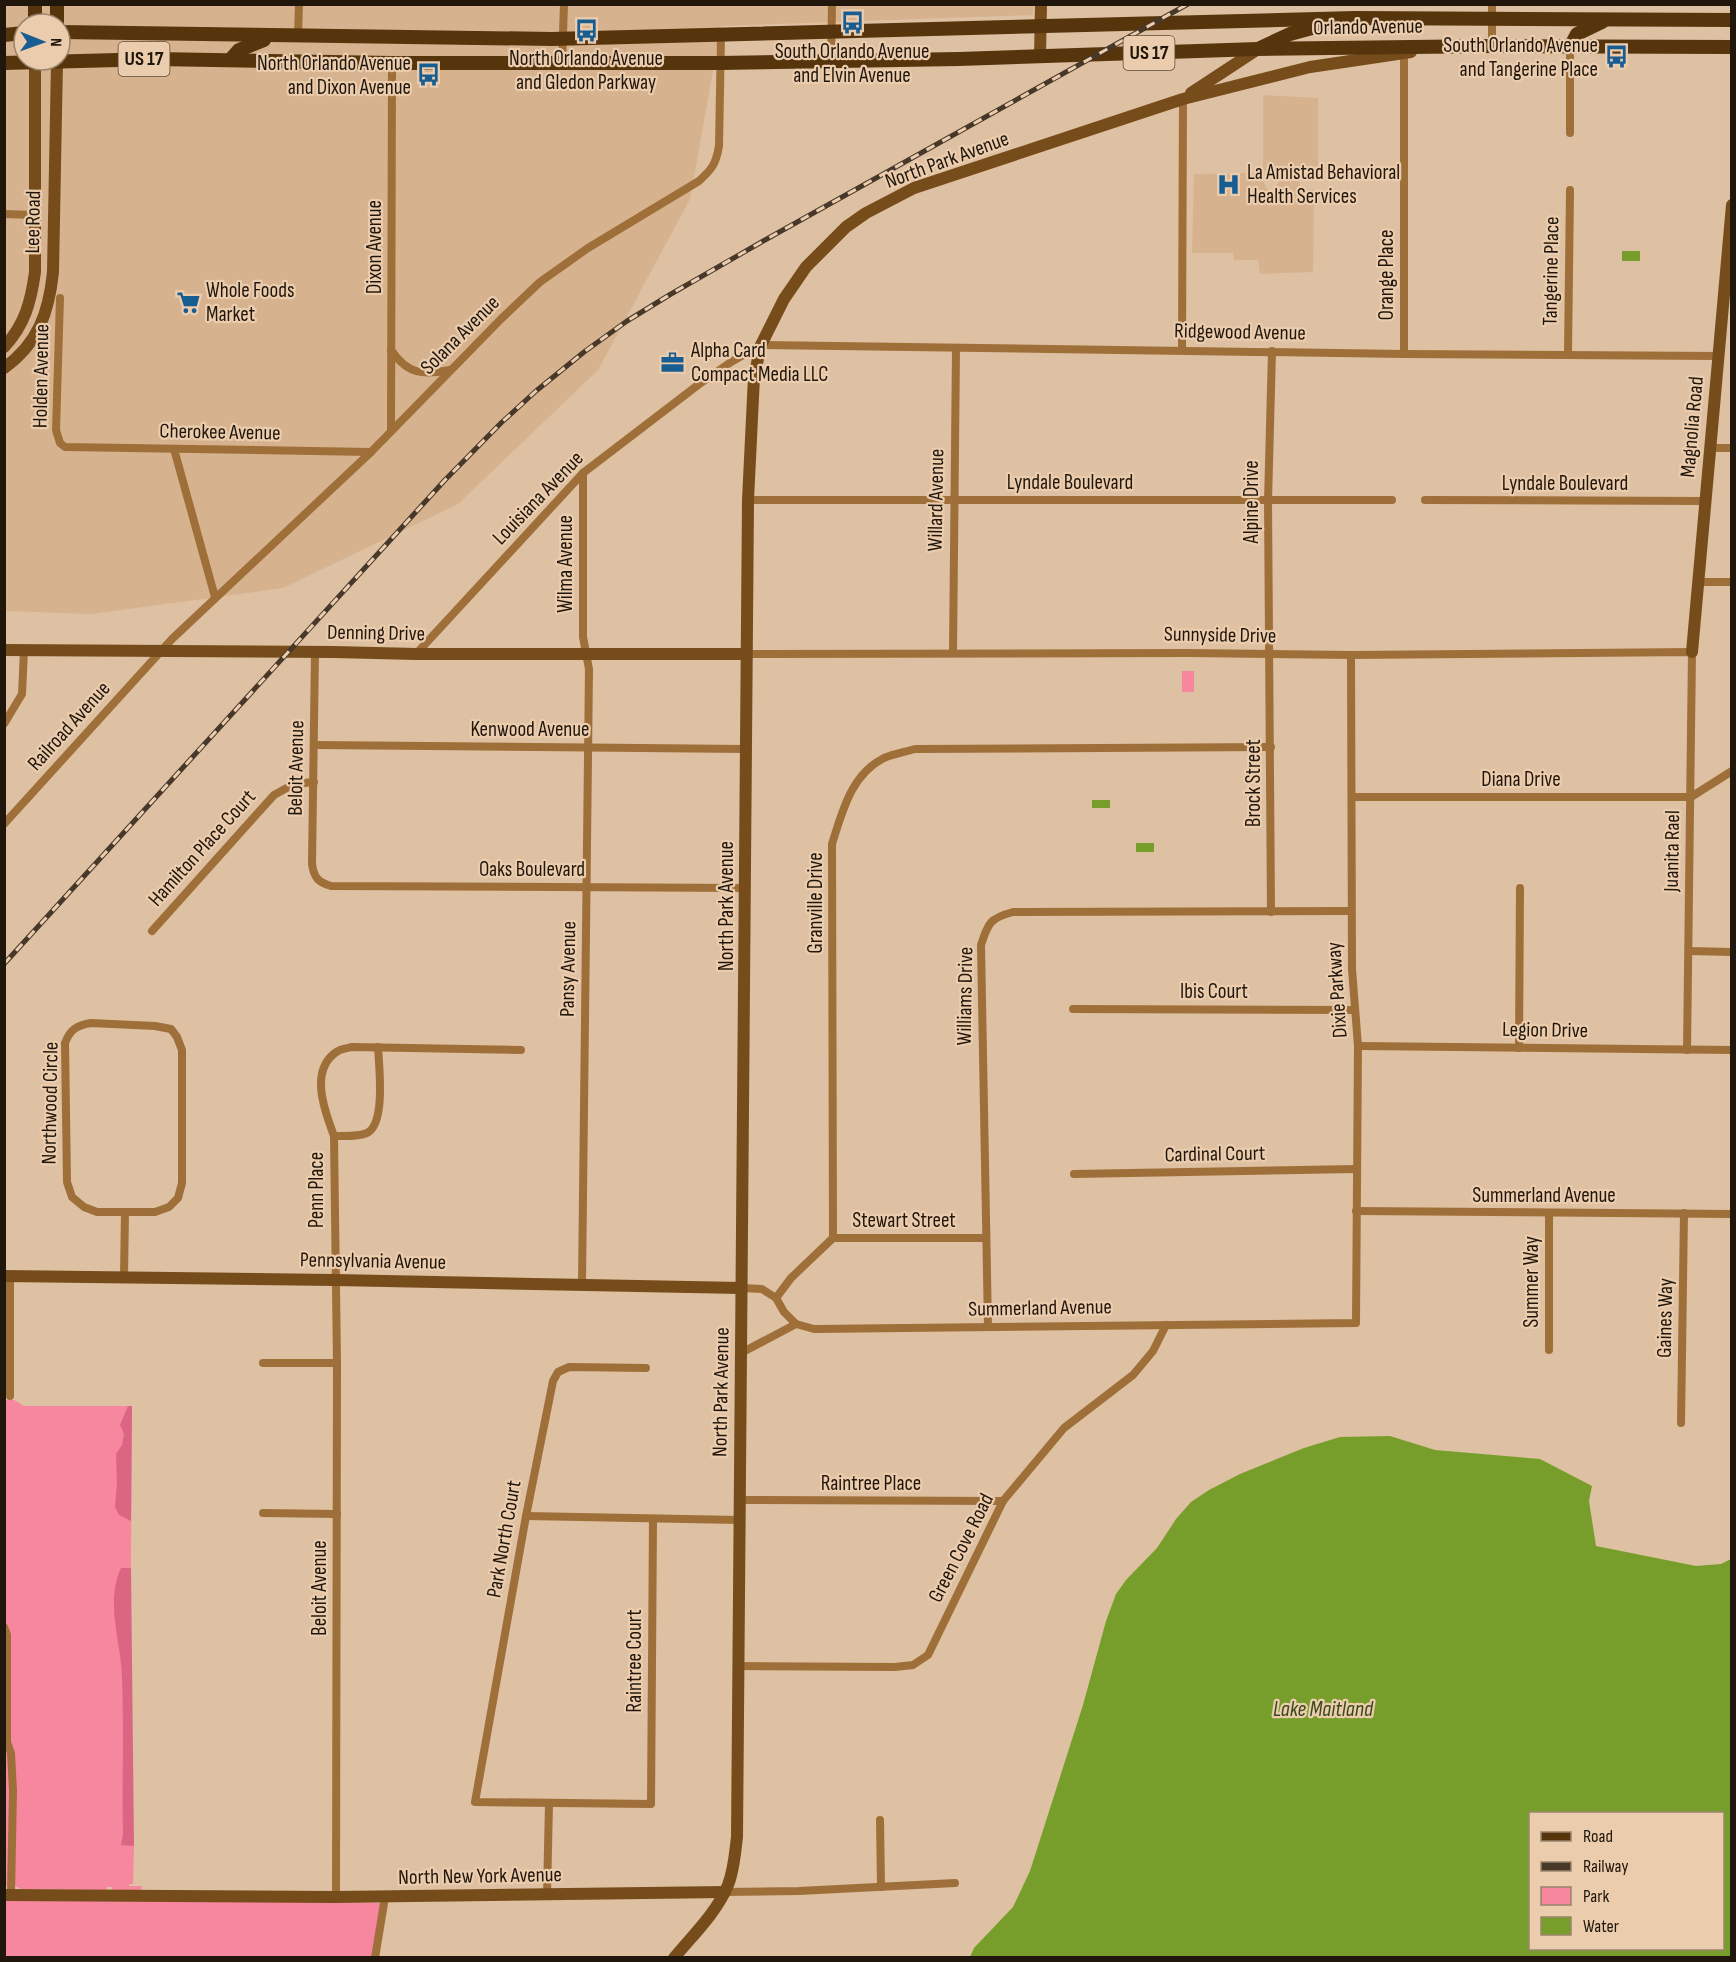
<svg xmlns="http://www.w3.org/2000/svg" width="1736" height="1962" viewBox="0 0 1736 1962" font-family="'Sofia Sans Condensed',sans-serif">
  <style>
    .built { fill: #d6b28f; fill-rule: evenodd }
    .green { fill: #f7869f }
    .forest { fill: #db6683 }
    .water { fill: #779e2a; fill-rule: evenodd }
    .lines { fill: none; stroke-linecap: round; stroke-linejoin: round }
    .street { stroke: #9f6f39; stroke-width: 8 }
    .secondary { stroke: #764c1b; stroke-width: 12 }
    .primary { stroke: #56350d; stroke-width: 14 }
    .rail-casing { stroke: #47382a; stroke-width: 5 }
    .rail { stroke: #ebcdae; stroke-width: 3; stroke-dasharray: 9; stroke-linecap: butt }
    .labels { text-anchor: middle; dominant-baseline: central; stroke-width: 4.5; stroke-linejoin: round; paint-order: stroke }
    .shield { fill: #ebcdae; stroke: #5e4d3c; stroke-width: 1.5 }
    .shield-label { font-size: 20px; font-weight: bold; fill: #21160b }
    .street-label { font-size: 21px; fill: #21160b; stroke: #ebcdae }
    .poi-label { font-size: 21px; fill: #21160b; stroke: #ebcdae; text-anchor: start }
    .water-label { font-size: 22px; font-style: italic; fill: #38491c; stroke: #ebcdae }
  </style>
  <rect width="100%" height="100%" fill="#dec0a2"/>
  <g class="built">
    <path d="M5 5H1033V15L721 26 690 199 598 370 458 504 283 588 91 614 5 611ZM24 24H60V60H24Z"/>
    <path d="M1263 95 1318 98V167L1299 178 1300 190 1314 189 1313 272 1260 274 1258 260H1234L1233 253H1192L1194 174 1258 173 1270 193 1288 171 1263 170Z"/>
  </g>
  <g class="green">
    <rect x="1182" y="671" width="12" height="21"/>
    <path d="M5 1356 6 1400H14L24 1406H132L129 1845 134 1846 133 1884H129V1886H142L141 1890H112V1887H107V1890L21 1889 15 1886H5Z"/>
    <path d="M4 1898 381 1903 372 1957 5 1958Z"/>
  </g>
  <g class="forest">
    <path d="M128 1406H132L131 1521 119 1515 115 1507 117 1483 116 1454 122 1445 124 1434 120 1425Z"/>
    <path d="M121 1568H131L134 1846 121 1845 123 1835C122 1782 124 1730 122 1677 121 1641 105 1603 121 1568Z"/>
  </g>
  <g class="water">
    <rect x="1622" y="251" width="18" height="10"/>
    <rect x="1092" y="800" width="18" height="8"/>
    <rect x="1136" y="843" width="18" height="9"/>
    <path d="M1390 1436 1435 1450 1540 1459 1592 1486 1589 1501 1596 1546 1696 1566 1721 1564 1731 1559V1957H970L974 1948 1013 1907 1030 1871 1083 1705 1106 1621 1116 1594 1126 1580 1157 1548 1176 1519 1191 1502 1209 1490 1240 1474 1304 1448 1340 1437ZM1530 1814H1722V1948H1530Z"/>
  </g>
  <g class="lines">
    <g class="street">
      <path d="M298 36 299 4"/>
      <path d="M1492 46V4"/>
      <path d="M1404 53V354"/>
      <path d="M831 62 832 4"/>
      <path d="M562 63 564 4"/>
      <path d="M1570 133V47"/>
      <path d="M4 214 35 215"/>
      <path d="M60 298 56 430 60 443 65 447 371 452"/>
      <path d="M1182 349 1183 99"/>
      <path d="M391 350C408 375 423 375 450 370"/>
      <path d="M1568 353 1570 190"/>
      <path d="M391 431 392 63"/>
      <path d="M1710 448H1732"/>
      <path d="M174 449 215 597"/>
      <path d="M748 500H1392"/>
      <path d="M1425 500 1705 501"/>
      <path d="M1698 582H1732"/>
      <path d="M315 652 312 864C314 878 318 882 331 886L745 888"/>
      <path d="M953 653 956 348"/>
      <path d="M416 654 583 473 698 385 731 362 761 345 1404 354 1717 356"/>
      <path d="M746 654 1187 653 1351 655 1692 652 1687 1050"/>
      <path d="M4 724 22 694 24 650"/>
      <path d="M315 745 746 749"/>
      <path d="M1352 797H1691L1732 771"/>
      <path d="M4 824 172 639 371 452 501 319 540 282 588 248 699 181C712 169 716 164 719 146L721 35"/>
      <path d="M1271 912 1268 501 1272 351"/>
      <path d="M152 931 274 795 294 784 314 782"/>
      <path d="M1689 951 1732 952"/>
      <path d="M1073 1009 1355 1010"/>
      <path d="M91 1023 155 1026 171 1029 177 1037 182 1050V1183L178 1198 169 1207 155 1212H97L84 1207 72 1197 67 1182 65 1043C70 1029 78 1025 91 1023Z"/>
      <path d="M1358 1046 1732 1050"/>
      <path d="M1519 1048 1520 888"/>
      <path d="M334 1136C344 1136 358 1137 367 1133 386 1124 379 1066 378 1047"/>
      <path d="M1074 1174 1356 1169"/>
      <path d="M1356 1211 1732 1214"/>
      <path d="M1549 1213V1350"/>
      <path d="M833 1238 832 844C842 813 851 774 884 758 893 754 905 752 915 749L1271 747"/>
      <path d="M124 1277 125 1212"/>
      <path d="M582 1284 589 669 583 637V473"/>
      <path d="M741 1288 762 1289 776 1298 784 1312 796 1324 814 1329 1356 1323 1358 1046 1352 969 1351 655"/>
      <path d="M776 1298 791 1278 833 1238H985"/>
      <path d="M988 1327 981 945C988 923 990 918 1013 912L1351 911"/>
      <path d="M741 1353 796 1324"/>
      <path d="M263 1363H337"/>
      <path d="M646 1368 569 1367 558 1372 553 1381 526 1516 475 1802 651 1804 653 1519"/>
      <path d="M10 1396V1276"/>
      <path d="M1681 1423 1684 1213"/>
      <path d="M739 1500 1003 1501"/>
      <path d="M263 1513 337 1514"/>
      <path d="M526 1516 739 1520"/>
      <path d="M4 1627 7 1635V1742L11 1753 13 1791 11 1895"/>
      <path d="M739 1666 895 1667 913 1665 928 1655 1003 1501 1064 1428 1133 1375 1153 1351 1166 1325"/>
      <path d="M880 1820 881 1887"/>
      <path d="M725 1892 799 1891 955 1883"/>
      <path d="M547 1895 549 1803"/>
      <path d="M336 1897 337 1363 334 1136C325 1112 308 1069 338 1051 342 1049 348 1048 352 1047L521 1050"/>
      <path d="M375 1958 385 1897"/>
    </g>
    <g class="secondary">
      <path d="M1040 57 1041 4"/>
      <path d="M1191 93 1258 49"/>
      <path d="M4 347C25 325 31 301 35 272V62"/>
      <path d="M4 368C38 344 49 312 53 272L57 62"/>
      <path d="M4 650 334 652 416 654H746"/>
      <path d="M1692 652 1732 205"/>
      <path d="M4 1276 335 1280 741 1288"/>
      <path d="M4 1895 336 1897 725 1892"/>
      <path d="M674 1958C693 1935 717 1912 728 1885 734 1870 735 1853 737 1837L748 500 754 377 761 345 784 299 806 267 846 227 866 213 914 188 1183 99 1310 67 1411 52"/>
    </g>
    <g class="primary">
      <path d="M35 24V4"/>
      <path d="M57 24V4"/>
      <path d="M60 32 552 39 1355 18 1732 20"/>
      <path d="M4 35 24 33"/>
      <path d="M1570 47 1577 34 1602 22"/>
      <path d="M1260 48 1290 34 1327 24"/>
      <path d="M231 59 239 50 264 40"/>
      <path d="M4 63 156 59 392 63H720L959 59 1258 49 1492 46 1732 47"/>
    </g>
    <defs>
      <path id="rail" d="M4 964 445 480 501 423 536 391 584 352 627 321 671 294 765 240 1188 4"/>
    </defs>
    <use href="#rail" class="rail-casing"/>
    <use href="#rail" class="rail"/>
  </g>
  <defs>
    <symbol id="bus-bare" viewBox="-9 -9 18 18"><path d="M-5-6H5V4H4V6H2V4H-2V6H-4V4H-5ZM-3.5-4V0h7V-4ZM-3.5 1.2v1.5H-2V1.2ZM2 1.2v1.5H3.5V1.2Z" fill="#185d92" stroke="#ebcdae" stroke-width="2.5" paint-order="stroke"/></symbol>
    <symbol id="hospital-bare" viewBox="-9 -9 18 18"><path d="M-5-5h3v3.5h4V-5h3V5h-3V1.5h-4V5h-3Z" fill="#185d92" stroke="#ebcdae" stroke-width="2.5" paint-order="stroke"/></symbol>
    <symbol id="supermarket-bare" viewBox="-9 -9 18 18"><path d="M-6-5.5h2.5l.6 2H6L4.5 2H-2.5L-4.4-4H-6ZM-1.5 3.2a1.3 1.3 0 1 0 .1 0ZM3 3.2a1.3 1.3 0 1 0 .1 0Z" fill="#185d92" stroke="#ebcdae" stroke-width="2.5" paint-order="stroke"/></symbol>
    <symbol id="office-bare" viewBox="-9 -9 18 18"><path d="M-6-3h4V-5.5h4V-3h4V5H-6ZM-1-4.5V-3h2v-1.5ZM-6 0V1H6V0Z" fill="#185d92" stroke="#ebcdae" stroke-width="2.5" paint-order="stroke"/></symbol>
  </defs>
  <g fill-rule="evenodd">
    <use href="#bus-bare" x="836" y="6" width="33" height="33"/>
    <use href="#bus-bare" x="570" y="14" width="33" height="33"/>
    <use href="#bus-bare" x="1600" y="40" width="33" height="33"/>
    <use href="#bus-bare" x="412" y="58" width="33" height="33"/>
    <use href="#hospital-bare" x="1212" y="168" width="33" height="33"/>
    <use href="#supermarket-bare" x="172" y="286" width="33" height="33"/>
    <use href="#office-bare" x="656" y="346" width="33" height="33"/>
  </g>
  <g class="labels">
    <g class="shield">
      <rect x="1123.5" y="36" width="51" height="34" rx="4.5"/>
      <rect x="118.5" y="42" width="51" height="34" rx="4.5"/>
    </g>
    <g class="shield-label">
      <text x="1149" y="53">US 17</text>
      <text x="144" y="59">US 17</text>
    </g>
    <g class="street-label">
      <text transform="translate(1368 27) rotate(-1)">Orlando Avenue</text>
      <text transform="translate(947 160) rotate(-20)">North Park Avenue</text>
      <text transform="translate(33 222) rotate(-89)">Lee Road</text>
      <text transform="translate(374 247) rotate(-90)">Dixon Avenue</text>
      <text transform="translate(1551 271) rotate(-89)">Tangerine Place</text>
      <text transform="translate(1386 275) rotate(-90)">Orange Place</text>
      <text transform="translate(1240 332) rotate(1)">Ridgewood Avenue</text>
      <text transform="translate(460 335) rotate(-45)">Solana Avenue</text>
      <text transform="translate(41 376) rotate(-89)">Holden Avenue</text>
      <text transform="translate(1692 427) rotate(-85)">Magnolia Road</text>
      <text transform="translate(220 432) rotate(1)">Cherokee Avenue</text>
      <text x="1070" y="482">Lyndale Boulevard</text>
      <text x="1565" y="483">Lyndale Boulevard</text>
      <text transform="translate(538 498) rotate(-46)">Louisiana Avenue</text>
      <text transform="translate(936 500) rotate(-89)">Willard Avenue</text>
      <text transform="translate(1251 502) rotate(-90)">Alpine Drive</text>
      <text transform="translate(565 564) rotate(-90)">Wilma Avenue</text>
      <text transform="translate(376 633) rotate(1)">Denning Drive</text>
      <text transform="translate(1220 635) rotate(1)">Sunnyside Drive</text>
      <text transform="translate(69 726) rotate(-48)">Railroad Avenue</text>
      <text x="530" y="729">Kenwood Avenue</text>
      <text transform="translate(296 768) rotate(-89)">Beloit Avenue</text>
      <text x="1521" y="779">Diana Drive</text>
      <text transform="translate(1253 783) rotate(-90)">Brock Street</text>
      <text transform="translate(202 848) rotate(-48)">Hamilton Place Court</text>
      <text transform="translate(1672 851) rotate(-89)">Juanita Rael</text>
      <text x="532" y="869">Oaks Boulevard</text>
      <text transform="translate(815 903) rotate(-90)">Granville Drive</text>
      <text transform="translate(726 906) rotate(-90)">North Park Avenue</text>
      <text transform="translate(568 969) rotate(-89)">Pansy Avenue</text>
      <text transform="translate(1337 990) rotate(-94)">Dixie Parkway</text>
      <text x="1214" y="991">Ibis Court</text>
      <text transform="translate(965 996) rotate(-89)">Williams Drive</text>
      <text transform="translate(1545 1030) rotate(1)">Legion Drive</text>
      <text transform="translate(50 1103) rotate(-89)">Northwood Circle</text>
      <text transform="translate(1215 1154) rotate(-1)">Cardinal Court</text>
      <text transform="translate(316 1190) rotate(-90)">Penn Place</text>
      <text x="1544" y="1195">Summerland Avenue</text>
      <text x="904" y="1220">Stewart Street</text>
      <text transform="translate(373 1261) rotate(1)">Pennsylvania Avenue</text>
      <text transform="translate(1531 1282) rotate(-90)">Summer Way</text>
      <text transform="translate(1040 1308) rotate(-1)">Summerland Avenue</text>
      <text transform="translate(1665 1318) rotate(-89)">Gaines Way</text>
      <text transform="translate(721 1392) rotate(-89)">North Park Avenue</text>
      <text x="871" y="1483">Raintree Place</text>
      <text transform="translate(504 1539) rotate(-80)">Park North Court</text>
      <text transform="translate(961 1548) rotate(-63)">Green Cove Road</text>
      <text transform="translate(319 1588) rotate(-90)">Beloit Avenue</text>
      <text transform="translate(634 1661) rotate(-90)">Raintree Court</text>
      <text transform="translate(480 1876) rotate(-1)">North New York Avenue</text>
    </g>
    <g class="poi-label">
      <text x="1598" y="45" text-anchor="end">South Orlando Avenue<tspan x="1598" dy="24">and Tangerine Place</tspan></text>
      <text x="852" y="51" text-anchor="middle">South Orlando Avenue<tspan x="852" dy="24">and Elvin Avenue</tspan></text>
      <text x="586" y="58" text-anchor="middle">North Orlando Avenue<tspan x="586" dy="24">and Gledon Parkway</tspan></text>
      <text x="411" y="63" text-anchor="end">North Orlando Avenue<tspan x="411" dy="24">and Dixon Avenue</tspan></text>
      <text x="1247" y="172">La Amistad Behavioral<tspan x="1247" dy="24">Health Services</tspan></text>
      <text x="206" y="290">Whole Foods<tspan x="206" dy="24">Market</tspan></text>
      <text x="691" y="350">Alpha Card<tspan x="691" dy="24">Compact Media LLC</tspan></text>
    </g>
    <g class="water-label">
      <text x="1323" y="1709">Lake Maitland</text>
    </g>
  </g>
  <rect width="1736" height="1962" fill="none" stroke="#21160b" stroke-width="12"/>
  <rect x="1529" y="1812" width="195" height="138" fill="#ebcdae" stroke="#9a846d" stroke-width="1.5"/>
  <rect x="1541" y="1832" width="30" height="9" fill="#56350d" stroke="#9a846d" stroke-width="1.5"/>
  <text x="1583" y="1842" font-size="18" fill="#21160b">Road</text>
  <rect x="1541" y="1862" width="30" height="9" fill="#47382a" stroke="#9a846d" stroke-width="1.5"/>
  <text x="1583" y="1872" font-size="18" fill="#21160b">Railway</text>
  <rect x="1541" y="1887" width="30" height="18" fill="#f7869f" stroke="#9a846d" stroke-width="1.5"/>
  <text x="1583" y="1902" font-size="18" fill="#21160b">Park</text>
  <rect x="1541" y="1917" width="30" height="18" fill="#779e2a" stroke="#9a846d" stroke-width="1.5"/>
  <text x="1583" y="1932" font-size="18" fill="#21160b">Water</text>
  <g transform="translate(42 42) rotate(91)"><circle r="28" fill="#ebcdae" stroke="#9a846d" stroke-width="1.5"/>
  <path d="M0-4.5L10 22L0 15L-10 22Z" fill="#185d92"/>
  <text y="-9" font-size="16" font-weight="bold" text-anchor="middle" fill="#21160b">N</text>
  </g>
</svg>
